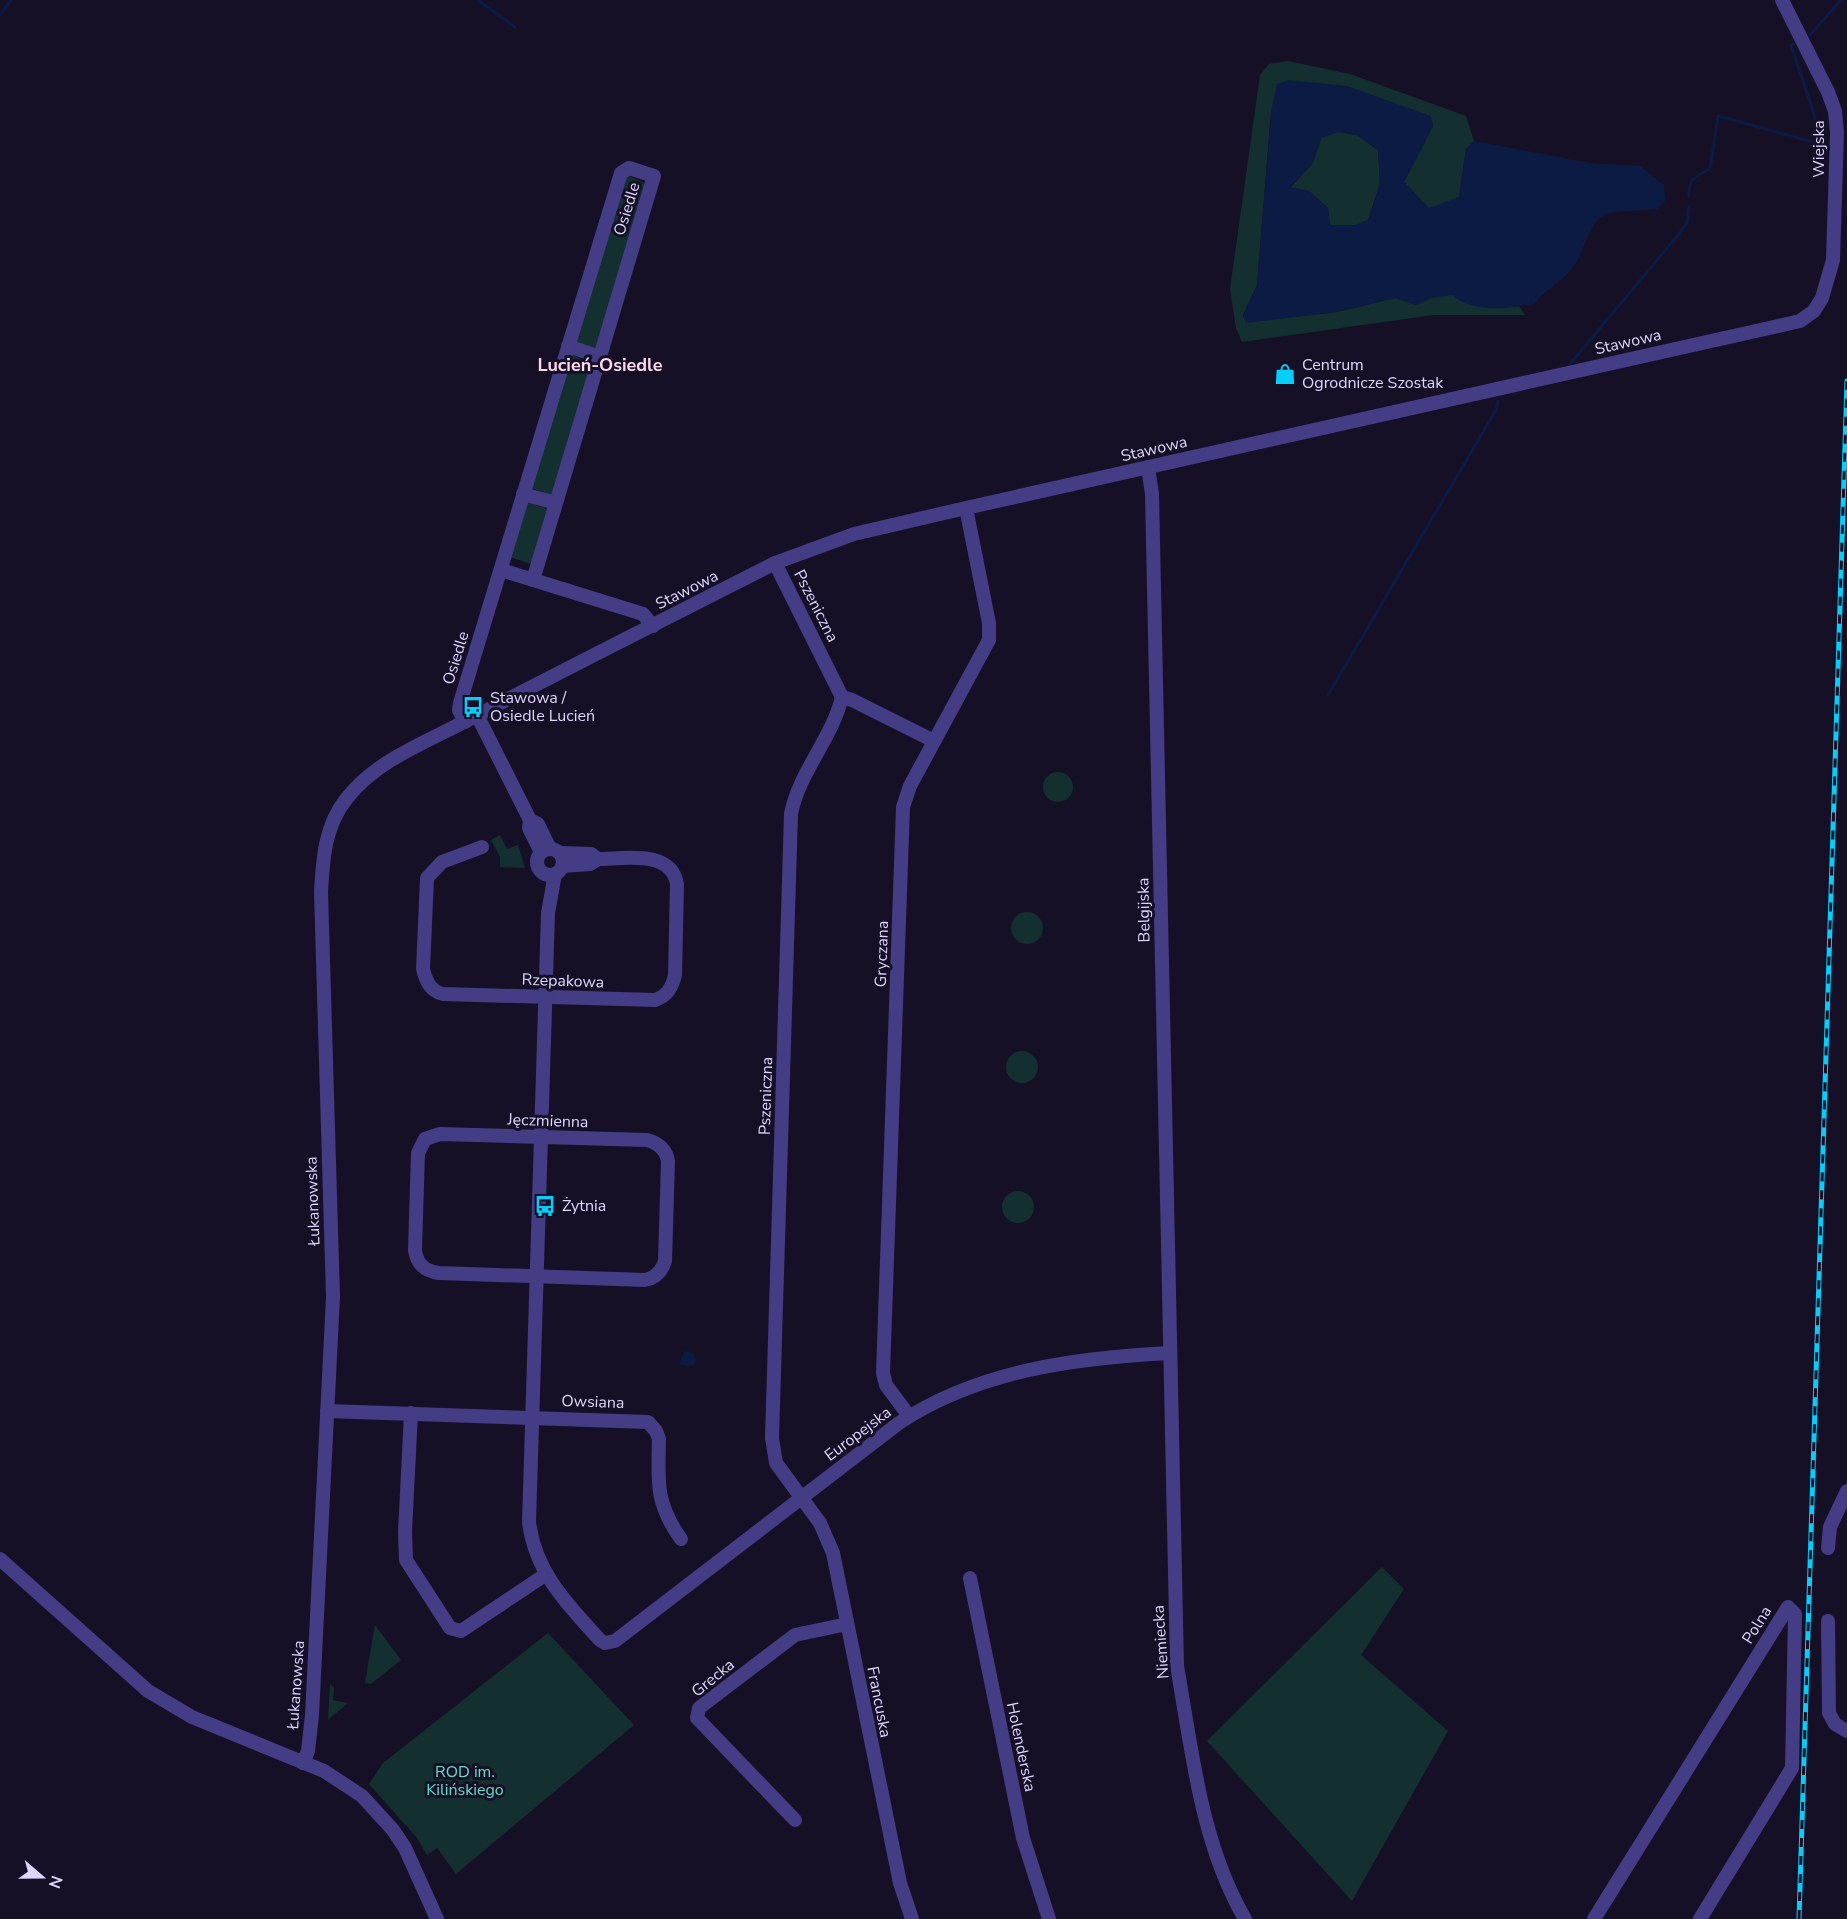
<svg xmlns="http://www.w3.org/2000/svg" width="1847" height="1919" viewBox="0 0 1847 1919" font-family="'Nunito Sans',sans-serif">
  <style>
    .green { fill: #132f30 }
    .water { fill: #0b1b44; fill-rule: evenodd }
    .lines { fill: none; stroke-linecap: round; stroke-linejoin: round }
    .stream { stroke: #0b1b44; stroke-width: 3 }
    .minor { stroke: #443c85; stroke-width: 14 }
    .rail-casing { stroke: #05cefb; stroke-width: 5 }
    .rail { stroke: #161027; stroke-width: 3; stroke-dasharray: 9; stroke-linecap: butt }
    .labels { text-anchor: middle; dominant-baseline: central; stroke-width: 6; stroke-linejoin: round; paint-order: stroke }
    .street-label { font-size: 16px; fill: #ded6fe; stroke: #161027 }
    .poi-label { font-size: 16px; fill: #ded6fe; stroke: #161027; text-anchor: start }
    .park-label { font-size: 16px; fill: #62dec9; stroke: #161027 }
    .neighbourhood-label { font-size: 18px; font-weight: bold; fill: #fed8ed; stroke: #161027 }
  </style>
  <rect width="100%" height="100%" fill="#161027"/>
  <g class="green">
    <path d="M1288 61 1350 74 1466 116 1474 141 1466 149 1459 197 1429 209 1404 182 1433 126 1271 112 1257 285 1243 315 1246 322 1337 312 1395 298 1416 305 1431 298 1452 294C1470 310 1496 309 1519 306L1525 315H1434L1242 342 1236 328 1230 289 1260 75 1269 64Z"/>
    <path d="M1338 132 1357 135 1378 150 1380 184 1368 220 1356 225H1330L1328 208 1309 191 1290 188 1313 163 1321 138Z"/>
    <path d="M629 176 647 184 595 349 576 342 625 177Z"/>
    <path d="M572 355 592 363 573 423 575 428 564 464 560 466 555 483 557 490 551 495 531 488Z"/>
    <path d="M528 502 548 509 531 564 510 557Z"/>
    <circle cx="1058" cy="787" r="15"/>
    <path d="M500 835 507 849 518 845 525 868 500 867V857L491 840Z"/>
    <circle cx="1027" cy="928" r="16"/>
    <circle cx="1022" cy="1067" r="16"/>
    <circle cx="1018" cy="1207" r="16"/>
    <path d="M1382 1567 1404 1589 1361 1655 1448 1731 1352 1901 1207 1741Z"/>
    <path d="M375 1625 401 1660 371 1684 365 1683Z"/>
    <path d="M548 1633 634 1725 456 1874 437 1848 427 1855 417 1838 369 1784 383 1763Z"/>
    <path d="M330 1684 334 1688 333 1700 348 1703 328 1720Z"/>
  </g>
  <g class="water">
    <path d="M1289 80 1347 86 1431 116 1433 126 1404 182 1429 208 1459 197 1466 149 1474 141 1591 163 1640 166 1664 185 1665 201 1657 209C1642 211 1624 210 1610 213 1588 218 1585 254 1571 270 1560 283 1545 290 1534 304 1506 308 1475 314 1452 295L1431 298 1416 305 1395 298 1337 312 1246 323 1243 316 1257 285 1271 112 1277 84ZM1338 132 1357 135 1378 150 1380 184 1368 220 1356 225H1330L1328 208 1309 191 1290 187 1313 163 1321 138Z"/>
    <path d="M684 1351 693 1353 696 1360 693 1366 679 1365Z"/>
  </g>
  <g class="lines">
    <g class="stream">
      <path d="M478 0 515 27"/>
      <path d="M0 15 11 0"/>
      <path d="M1810 35 1841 0"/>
      <path d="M1793 44 1791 45 1820 132"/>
      <path d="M1689 196C1688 179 1695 176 1710 169L1718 116 1817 143"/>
      <path d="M1570 364 1679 234 1687 223 1689 207"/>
      <path d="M1328 695 1496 410 1498 401"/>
    </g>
    <g class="minor">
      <path d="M568 346 600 357"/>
      <path d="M1148 467 1152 494 1177 1666C1192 1751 1201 1844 1245 1919"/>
      <path d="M523 494 556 503"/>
      <path d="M775 563 842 697 852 700 934 741"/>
      <path d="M501 570 643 614 653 626"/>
      <path d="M842 697C832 739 799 772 791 814L772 1438 776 1463 820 1523 833 1553 900 1883 912 1919"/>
      <path d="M477 715 530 820 538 824 550 849"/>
      <path d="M465 722 459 710 460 703 621 173 629 168 654 176 533 580"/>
      <path d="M530 820 529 828 541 852"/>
      <path d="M482 847 442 862 427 878 423 969C426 981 430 991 443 994L655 1000C667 996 672 988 675 975L677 884C671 849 624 859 598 859L591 854 560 853"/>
      <circle cx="550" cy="862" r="13"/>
      <path d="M562 866 590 864 598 859"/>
      <path d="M555 874 548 913 529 1522C535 1572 567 1604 600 1640L605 1643 615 1641 899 1423C979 1370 1076 1358 1169 1353"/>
      <path d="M440 1134 647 1140C658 1143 666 1149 668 1161L665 1261C662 1271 655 1278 645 1280L439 1273C425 1271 417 1265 415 1250L418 1153 425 1139Z"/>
      <path d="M327 1411 648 1422 656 1431 659 1439C658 1481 655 1503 681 1539"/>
      <path d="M411 1413 405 1532 406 1560 450 1628 461 1631 545 1575"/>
      <path d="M909 1416 886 1385 883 1373 903 807 910 786 989 640V623L966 508"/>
      <path d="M1828 1548 1830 1527 1847 1491"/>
      <path d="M0 1559 148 1691 192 1717 324 1771 362 1796 393 1830 405 1848 437 1919"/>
      <path d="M970 1578 1023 1838 1049 1919"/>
      <path d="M1828 1621 1829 1713 1835 1724 1847 1731"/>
      <path d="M303 1763 308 1751 312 1715 333 1297 321 892C323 857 325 825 347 798 376 761 424 743 464 722 567 668 671 616 775 563L854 534 966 508 1787 324 1800 321 1814 311 1822 298 1833 260 1837 133 1835 111 1828 92 1782 0"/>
      <path d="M795 1820 697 1718 699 1708 795 1635 847 1624"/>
      <path d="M1594 1919 1788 1607 1795 1614 1792 1768 1700 1919"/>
    </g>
    <defs>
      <path id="rail" d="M1799 1919 1847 381"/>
    </defs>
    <use href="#rail" class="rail-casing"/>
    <use href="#rail" class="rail"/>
  </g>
  <defs>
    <symbol id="shop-bare" viewBox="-9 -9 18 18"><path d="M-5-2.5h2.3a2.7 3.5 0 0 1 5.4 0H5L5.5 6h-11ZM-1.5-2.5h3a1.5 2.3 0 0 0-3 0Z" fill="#05cefb" stroke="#161027" stroke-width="2.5" paint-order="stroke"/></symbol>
    <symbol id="bus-bare" viewBox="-9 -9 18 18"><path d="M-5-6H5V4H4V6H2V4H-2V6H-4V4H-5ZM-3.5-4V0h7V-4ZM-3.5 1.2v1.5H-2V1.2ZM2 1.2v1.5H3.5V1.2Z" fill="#05cefb" stroke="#161027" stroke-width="2.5" paint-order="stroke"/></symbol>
  </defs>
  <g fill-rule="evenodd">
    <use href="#shop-bare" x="1270" y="359" width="30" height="30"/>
    <use href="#bus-bare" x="458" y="692" width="30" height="30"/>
    <use href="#bus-bare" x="530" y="1191" width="30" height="30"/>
  </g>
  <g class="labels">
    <g class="street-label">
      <text transform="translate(1819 149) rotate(-90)">Wiejska</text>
      <text transform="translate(627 209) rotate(-73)">Osiedle</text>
      <text transform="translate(1628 342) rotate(-13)">Stawowa</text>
      <text transform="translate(1154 449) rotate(-13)">Stawowa</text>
      <text transform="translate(687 590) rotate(-27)">Stawowa</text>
      <text transform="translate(816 606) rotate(63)">Pszeniczna</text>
      <text transform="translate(456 658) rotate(-73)">Osiedle</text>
      <text transform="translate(1144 910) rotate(-91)">Belgijska</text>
      <text transform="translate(882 954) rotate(-88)">Gryczana</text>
      <text transform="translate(563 981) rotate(2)">Rzepakowa</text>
      <text transform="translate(766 1096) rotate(-88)">Pszeniczna</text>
      <text transform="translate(548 1121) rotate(2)">Jęczmienna</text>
      <text transform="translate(313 1201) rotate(-92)">Łukanowska</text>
      <text transform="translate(593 1402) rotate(2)">Owsiana</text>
      <text transform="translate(858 1434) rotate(-37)">Europejska</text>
      <text transform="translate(1757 1625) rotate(-58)">Polna</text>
      <text transform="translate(1161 1642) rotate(-94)">Niemiecka</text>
      <text transform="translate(713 1678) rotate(-39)">Grecka</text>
      <text transform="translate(296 1685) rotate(-86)">Łukanowska</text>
      <text transform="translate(879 1702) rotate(79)">Francuska</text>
      <text transform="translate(1021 1747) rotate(78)">Holenderska</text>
    </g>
    <g class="poi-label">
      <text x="1302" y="365">Centrum<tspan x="1302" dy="18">Ogrodnicze Szostak</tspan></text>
      <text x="490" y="698">Stawowa /<tspan x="490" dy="18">Osiedle Lucień</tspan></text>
      <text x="562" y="1206">Żytnia</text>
    </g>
    <g class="park-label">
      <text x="465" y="1772">ROD im.<tspan x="465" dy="18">Kilińskiego</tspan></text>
    </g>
    <g class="neighbourhood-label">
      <text x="600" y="365">Lucień-Osiedle</text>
    </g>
  </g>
  <g transform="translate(42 1877) rotate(110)" stroke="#161027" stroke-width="4.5" paint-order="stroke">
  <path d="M0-4.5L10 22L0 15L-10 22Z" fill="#ded6fe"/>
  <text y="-9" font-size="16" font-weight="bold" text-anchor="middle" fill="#ded6fe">N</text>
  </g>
</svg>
